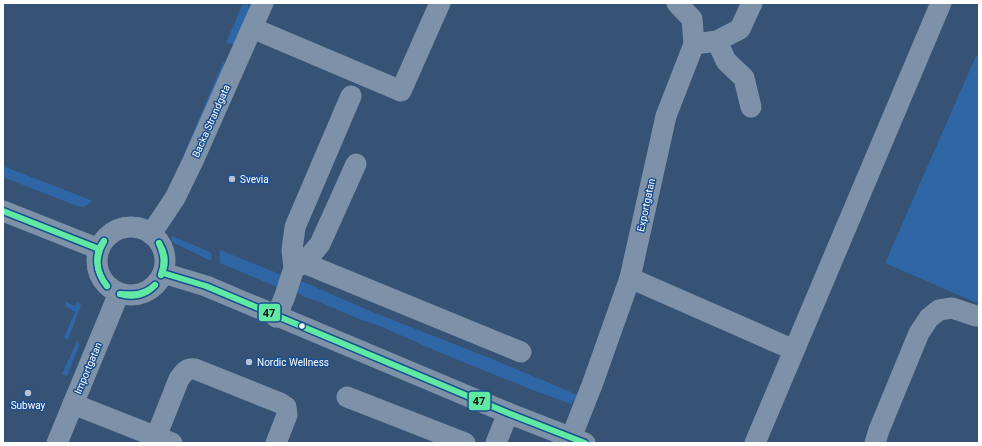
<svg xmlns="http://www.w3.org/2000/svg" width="982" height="446" viewBox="0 0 982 446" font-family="Roboto,sans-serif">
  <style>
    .green { fill: #2f66a5 }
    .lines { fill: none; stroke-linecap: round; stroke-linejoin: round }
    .minor { stroke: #7d92a8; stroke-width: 21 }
    .bus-1-casing { stroke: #1b4f8f; stroke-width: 9 }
    .bus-1 { stroke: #60e9a3; stroke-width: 6 }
    .poi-dot { fill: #b9c2ce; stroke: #1b4f8f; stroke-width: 1.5 }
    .bus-dot { fill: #fff; stroke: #1b4f8f; stroke-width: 1.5 }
    .labels { text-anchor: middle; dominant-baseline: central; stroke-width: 3; stroke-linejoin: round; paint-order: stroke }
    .street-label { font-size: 10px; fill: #fff; stroke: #1b4f8f }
    .poi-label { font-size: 10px; fill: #fff; stroke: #1b4f8f; text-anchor: start }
    .line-badge { stroke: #1b4f8f; stroke-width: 1.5 }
    .pale-badge-label { font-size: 11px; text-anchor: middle; font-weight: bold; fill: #111 }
  </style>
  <rect width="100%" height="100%" fill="#365274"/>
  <g class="green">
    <path d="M243 3H247L250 11 236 45 226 43Z"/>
    <path d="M976 56 979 57V304L885 263Z"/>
    <path d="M223 62H224V69L185 162 181 161Z"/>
    <path d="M3 166 93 201 84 207 77 206 3 177Z"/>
    <path d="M172 236 210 252 212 255 211 260H209L174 243 172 241Z"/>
    <path d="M220 250 287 277 277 287 220 263Z"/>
    <path d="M301 281 370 311 492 359 578 395 571 404 530 389 436 351 382 327 359 319 312 299 304 297 297 292Z"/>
    <path d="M66 302 75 306 77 302 81 305 68 340 64 338 75 312 65 306Z"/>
    <path d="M78 339 79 346 67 376 62 374Z"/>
  </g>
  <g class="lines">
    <g class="minor">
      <path d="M677 3 692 19 694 44"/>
      <path d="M252 28 401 91 440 3"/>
      <path d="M717 41 726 61 744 78 751 107"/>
      <path d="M3 211 99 249"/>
      <circle cx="131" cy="261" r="34"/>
      <path d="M151 234 175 198 193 161 263 3"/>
      <path d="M304 263 521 352"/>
      <path d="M294 268 304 263 320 244 356 164"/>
      <path d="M163 273 206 286 508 413 585 443"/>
      <path d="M630 278 794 350"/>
      <path d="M276 317 285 296 294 268 292 250 295 227 351 96"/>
      <path d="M347 397 465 443"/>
      <path d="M73 404 172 443"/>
      <path d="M156 437 179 379C184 372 187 368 195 369L280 403 286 407 287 415 276 443"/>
      <path d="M571 438 592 385 630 278 666 116 694 44 717 41 740 29 752 3"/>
      <path d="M57 443 119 293"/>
      <path d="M496 443 508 413"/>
      <path d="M755 443 941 3"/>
      <path d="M875 443 879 430 919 333 929 318 939 310 952 308 976 316H979"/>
    </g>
    <defs>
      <g id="bus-1">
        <path d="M3 211 99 249"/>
        <path d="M104 241C95 258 95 270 107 286"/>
        <path d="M104 241C93 254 96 273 107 286"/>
        <path d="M159 243C166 254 167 264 161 275"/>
        <path d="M159 243C164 255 165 263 161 275"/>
        <path d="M163 273 206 286 508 413 585 443"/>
        <path d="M120 294C134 295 144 295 155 285"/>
        <path d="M120 294C132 298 147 295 155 285"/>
      </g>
    </defs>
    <use href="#bus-1" class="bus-1-casing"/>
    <use href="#bus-1" class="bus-1"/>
  </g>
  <g class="poi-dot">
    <circle cx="232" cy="179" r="4"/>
    <circle cx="249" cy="362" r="4"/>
    <circle cx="28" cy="393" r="4"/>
  </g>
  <circle class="bus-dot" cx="302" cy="326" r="3.5"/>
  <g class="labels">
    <g class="street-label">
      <text transform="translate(211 121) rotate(-66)">Backa Strandgata</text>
      <text transform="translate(646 205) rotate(-78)">Exportgatan</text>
      <text transform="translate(88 368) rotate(-67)">Importgatan</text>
    </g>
    <g class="poi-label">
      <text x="240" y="179">Svevia</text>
      <text x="257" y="362">Nordic Wellness</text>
      <text x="28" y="405" text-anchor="middle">Subway</text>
    </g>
  </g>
  <g class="line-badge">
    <rect x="258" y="303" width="23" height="19" rx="4" fill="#60e9a3"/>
    <rect x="468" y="391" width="23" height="20" rx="4" fill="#60e9a3"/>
  </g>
  <g class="pale-badge-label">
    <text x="269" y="317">47</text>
    <text x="479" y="405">47</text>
  </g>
  <rect width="982" height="446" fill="none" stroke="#ffffff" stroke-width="8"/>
</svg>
